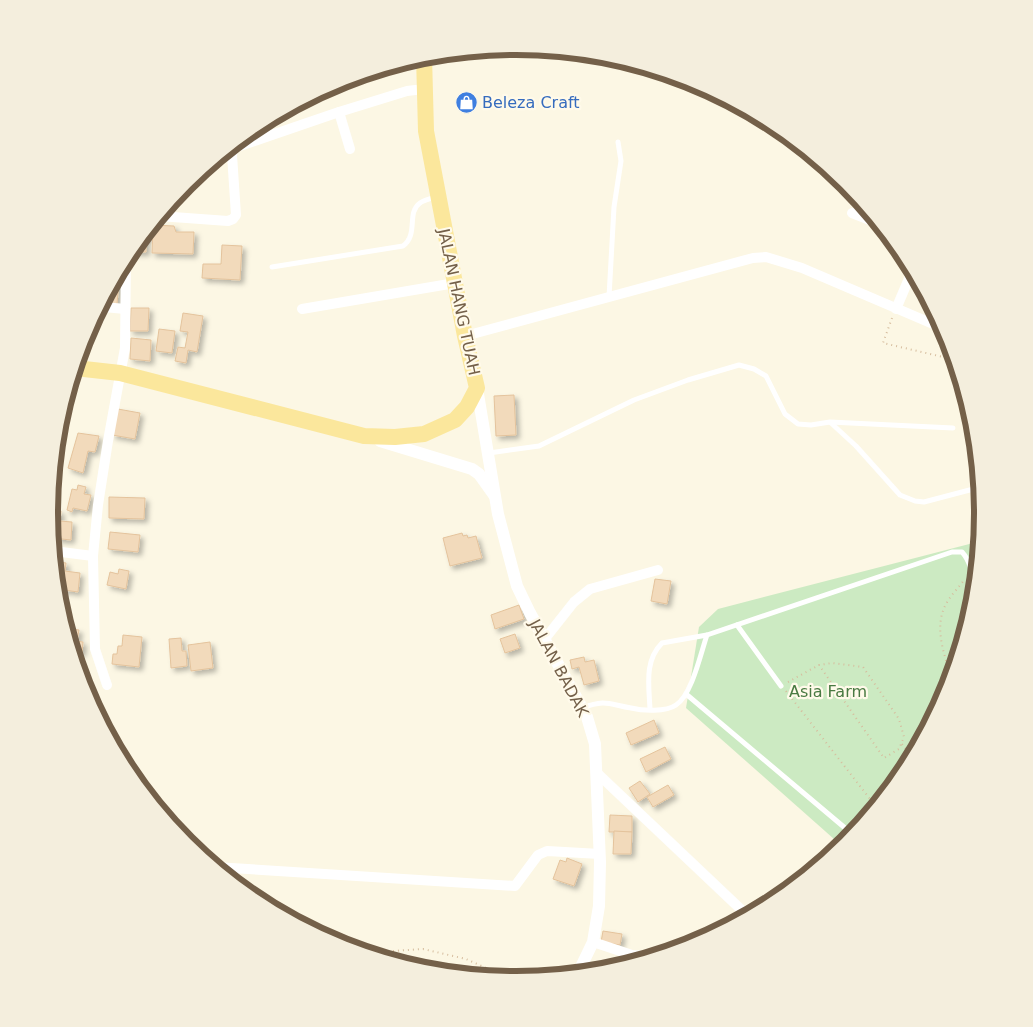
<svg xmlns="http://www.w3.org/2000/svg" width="1033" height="1027" viewBox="0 0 1033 1027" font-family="'DejaVu Sans',sans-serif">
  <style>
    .green { fill: #cceac2 }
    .building { fill: #f2dabb; stroke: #e4c39c; filter: url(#shadow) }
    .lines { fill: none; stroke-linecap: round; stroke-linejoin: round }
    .path { stroke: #d6bd9e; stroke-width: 2; stroke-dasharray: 1 4; stroke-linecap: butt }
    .service { stroke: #fff; stroke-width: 5 }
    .minor { stroke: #fff; stroke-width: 10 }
    .tertiary { stroke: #fff; stroke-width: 12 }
    .primary { stroke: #fbe79c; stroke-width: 16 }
    .labels { text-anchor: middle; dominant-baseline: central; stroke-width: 4.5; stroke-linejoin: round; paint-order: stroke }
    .shop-label { font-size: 16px; fill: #366cbe; stroke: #fffaea; text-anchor: start }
    .street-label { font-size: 16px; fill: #746049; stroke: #fffaea }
    .park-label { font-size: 16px; fill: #497a42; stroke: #fffaea }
    .rim { fill: none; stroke: #746049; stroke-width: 6 }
  </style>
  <defs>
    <filter id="shadow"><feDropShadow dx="3.5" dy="3.5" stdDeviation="2.5" flood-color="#0004"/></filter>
  </defs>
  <rect width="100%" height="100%" fill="#fcf7e4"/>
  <path class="green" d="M981 541 975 605 948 693 905 773 843 847 686 708 699 627 718 609Z"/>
  <g class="building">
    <path d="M153 225 174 226 176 232H194L193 254 152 253Z"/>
    <path d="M150 227H152V238L146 239V252H132V249Z"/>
    <path d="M222 245 242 246 240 280 202 278 203 264H221Z"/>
    <path d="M120 269 117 304 102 302Z"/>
    <path d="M131 308H149L148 331H130Z"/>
    <path d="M183 313 203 316 197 352 188 350 186 363 175 361 178 347 185 348 188 332 180 331Z"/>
    <path d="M159 329 175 331 172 353 156 351Z"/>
    <path d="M131 338 151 340 150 361 130 359Z"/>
    <path d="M514 395 516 435 496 436 494 396Z"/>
    <path d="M118 409 140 413 135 439 112 435Z"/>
    <path d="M78 433 99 436 95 452 88 451 83 473 68 468Z"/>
    <path d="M78 485 86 487 84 494 91 495 87 511 73 508 72 512 67 510 72 489 77 490Z"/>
    <path d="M109 497 145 498 144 519 109 518Z"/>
    <path d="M50 510 61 511 60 521 72 522 71 540 52 538Z"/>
    <path d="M110 532 140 535 138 552 108 549Z"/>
    <path d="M462 533 463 536 467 535 468 538 476 536 482 558 450 566 443 538Z"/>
    <path d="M54 561 66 563 65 571 80 573 78 592 57 589Z"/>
    <path d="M119 569 129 571 126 589 107 585 110 572 118 574Z"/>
    <path d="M655 579 671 581 667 604 651 601Z"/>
    <path d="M519 605 524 619 495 629 491 615Z"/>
    <path d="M65 628 79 630 77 641 83 642 82 653 73 652Z"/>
    <path d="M515 634 520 648 505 653 500 639Z"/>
    <path d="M123 635 142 637 139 667 112 664 113 654H117L118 646H122Z"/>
    <path d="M181 638 182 651H186L187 666 171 668 169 639Z"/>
    <path d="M210 642 213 668 191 671 188 645Z"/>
    <path d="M584 657 585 662 594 660 599 681 584 685 579 667 572 669 570 660Z"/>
    <path d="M654 720 659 733 631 745 626 733Z"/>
    <path d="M665 747 671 759 646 772 640 759Z"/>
    <path d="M640 781 650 794 638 802 629 788Z"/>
    <path d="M668 785 674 795 653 807 647 797Z"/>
    <path d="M610 815 632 816V832H609Z"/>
    <path d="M614 831 632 832 631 854H613Z"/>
    <path d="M567 858 582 864 574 886 553 879 560 860 566 862Z"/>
    <path d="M603 931 622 934 620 945 601 942Z"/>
  </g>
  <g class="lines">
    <g class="path">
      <path d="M892 318 883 343 956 360"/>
      <path d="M952 680C945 656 933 628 946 604 951 595 959 587 965 579"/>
      <path d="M788 682 819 665 832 663 863 667 899 719 904 737 899 749 884 758 819 665"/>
      <path d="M786 691 877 808"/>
      <path d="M902 744 913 758"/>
      <path d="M363 953 423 949 466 959 513 980"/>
    </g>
    <g class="service">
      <path d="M272 267 403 246C419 234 406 213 420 203 423 200 430 199 435 197"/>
      <path d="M609 297 614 207 621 161 618 142"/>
      <path d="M831 423 856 446 900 495 915 501 924 502 981 487"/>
      <path d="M489 453 539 446 634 400 688 380 739 365 754 369 766 376 785 414 798 424 811 425 830 422 953 428"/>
      <path d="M737 625 781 686"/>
      <path d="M686 694 851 833"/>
      <path d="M582 708C606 699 608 704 631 708 643 711 666 712 676 705 692 695 701 652 707 635"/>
      <path d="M650 709C649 686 644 661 662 643L707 635 952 552H962C972 563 973 579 976 593"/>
    </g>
    <g class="minor">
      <path d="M339 112 350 149"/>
      <path d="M852 213 880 224"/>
      <path d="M159 216 228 221 233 219 236 215 232 155 234 148 339 112 407 91 424 89"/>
      <path d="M101 304 104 307 125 309"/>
      <path d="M302 309 455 283"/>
      <path d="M896 309 913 269"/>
      <path d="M465 336 753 258 766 257 802 268 933 324 942 323"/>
      <path d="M53 551 93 556"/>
      <path d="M544 640 574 602 590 589 658 570"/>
      <path d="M107 685 95 649 93 556 98 505 108 441 125 348 126 258"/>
      <path d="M597 773 749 917"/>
      <path d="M215 867 515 886 538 855 547 851 600 854"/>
      <path d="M593 942 632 955 658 957"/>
    </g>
    <g class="tertiary">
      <path d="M477 388 498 514 517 586 530 613 587 717 595 744 600 862 599 906 593 942 577 975"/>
      <path d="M380 441 472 469 479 474 494 495"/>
    </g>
    <path class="primary" d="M75 368 120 373 364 436 395 437 424 434 455 420 467 407 477 388 465 336 426 131 424 56"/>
  </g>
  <defs>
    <symbol id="shop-disc" viewBox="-11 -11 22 22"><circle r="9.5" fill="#3f7fe0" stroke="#fffaea"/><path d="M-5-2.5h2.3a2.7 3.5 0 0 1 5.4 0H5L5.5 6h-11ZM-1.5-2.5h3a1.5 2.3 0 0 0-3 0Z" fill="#fff"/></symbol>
  </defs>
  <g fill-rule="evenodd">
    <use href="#shop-disc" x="454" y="90" width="25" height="25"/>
  </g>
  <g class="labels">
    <g class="shop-label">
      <text x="482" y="102">Beleza Craft</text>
    </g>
    <g class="street-label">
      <text transform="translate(459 302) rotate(78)">JALAN HANG TUAH</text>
      <text transform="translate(559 668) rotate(62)">JALAN BADAK</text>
    </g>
    <g class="park-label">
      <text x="828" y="691">Asia Farm</text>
    </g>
  </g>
  <path d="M0 0H1033V1027H0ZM58 513a458 458 0 1 1 916 0a458 458 0 1 1-916 0Z" fill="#f4eedd" fill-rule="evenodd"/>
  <path class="rim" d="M58 513a458 458 0 1 1 916 0a458 458 0 1 1-916 0Z"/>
</svg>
